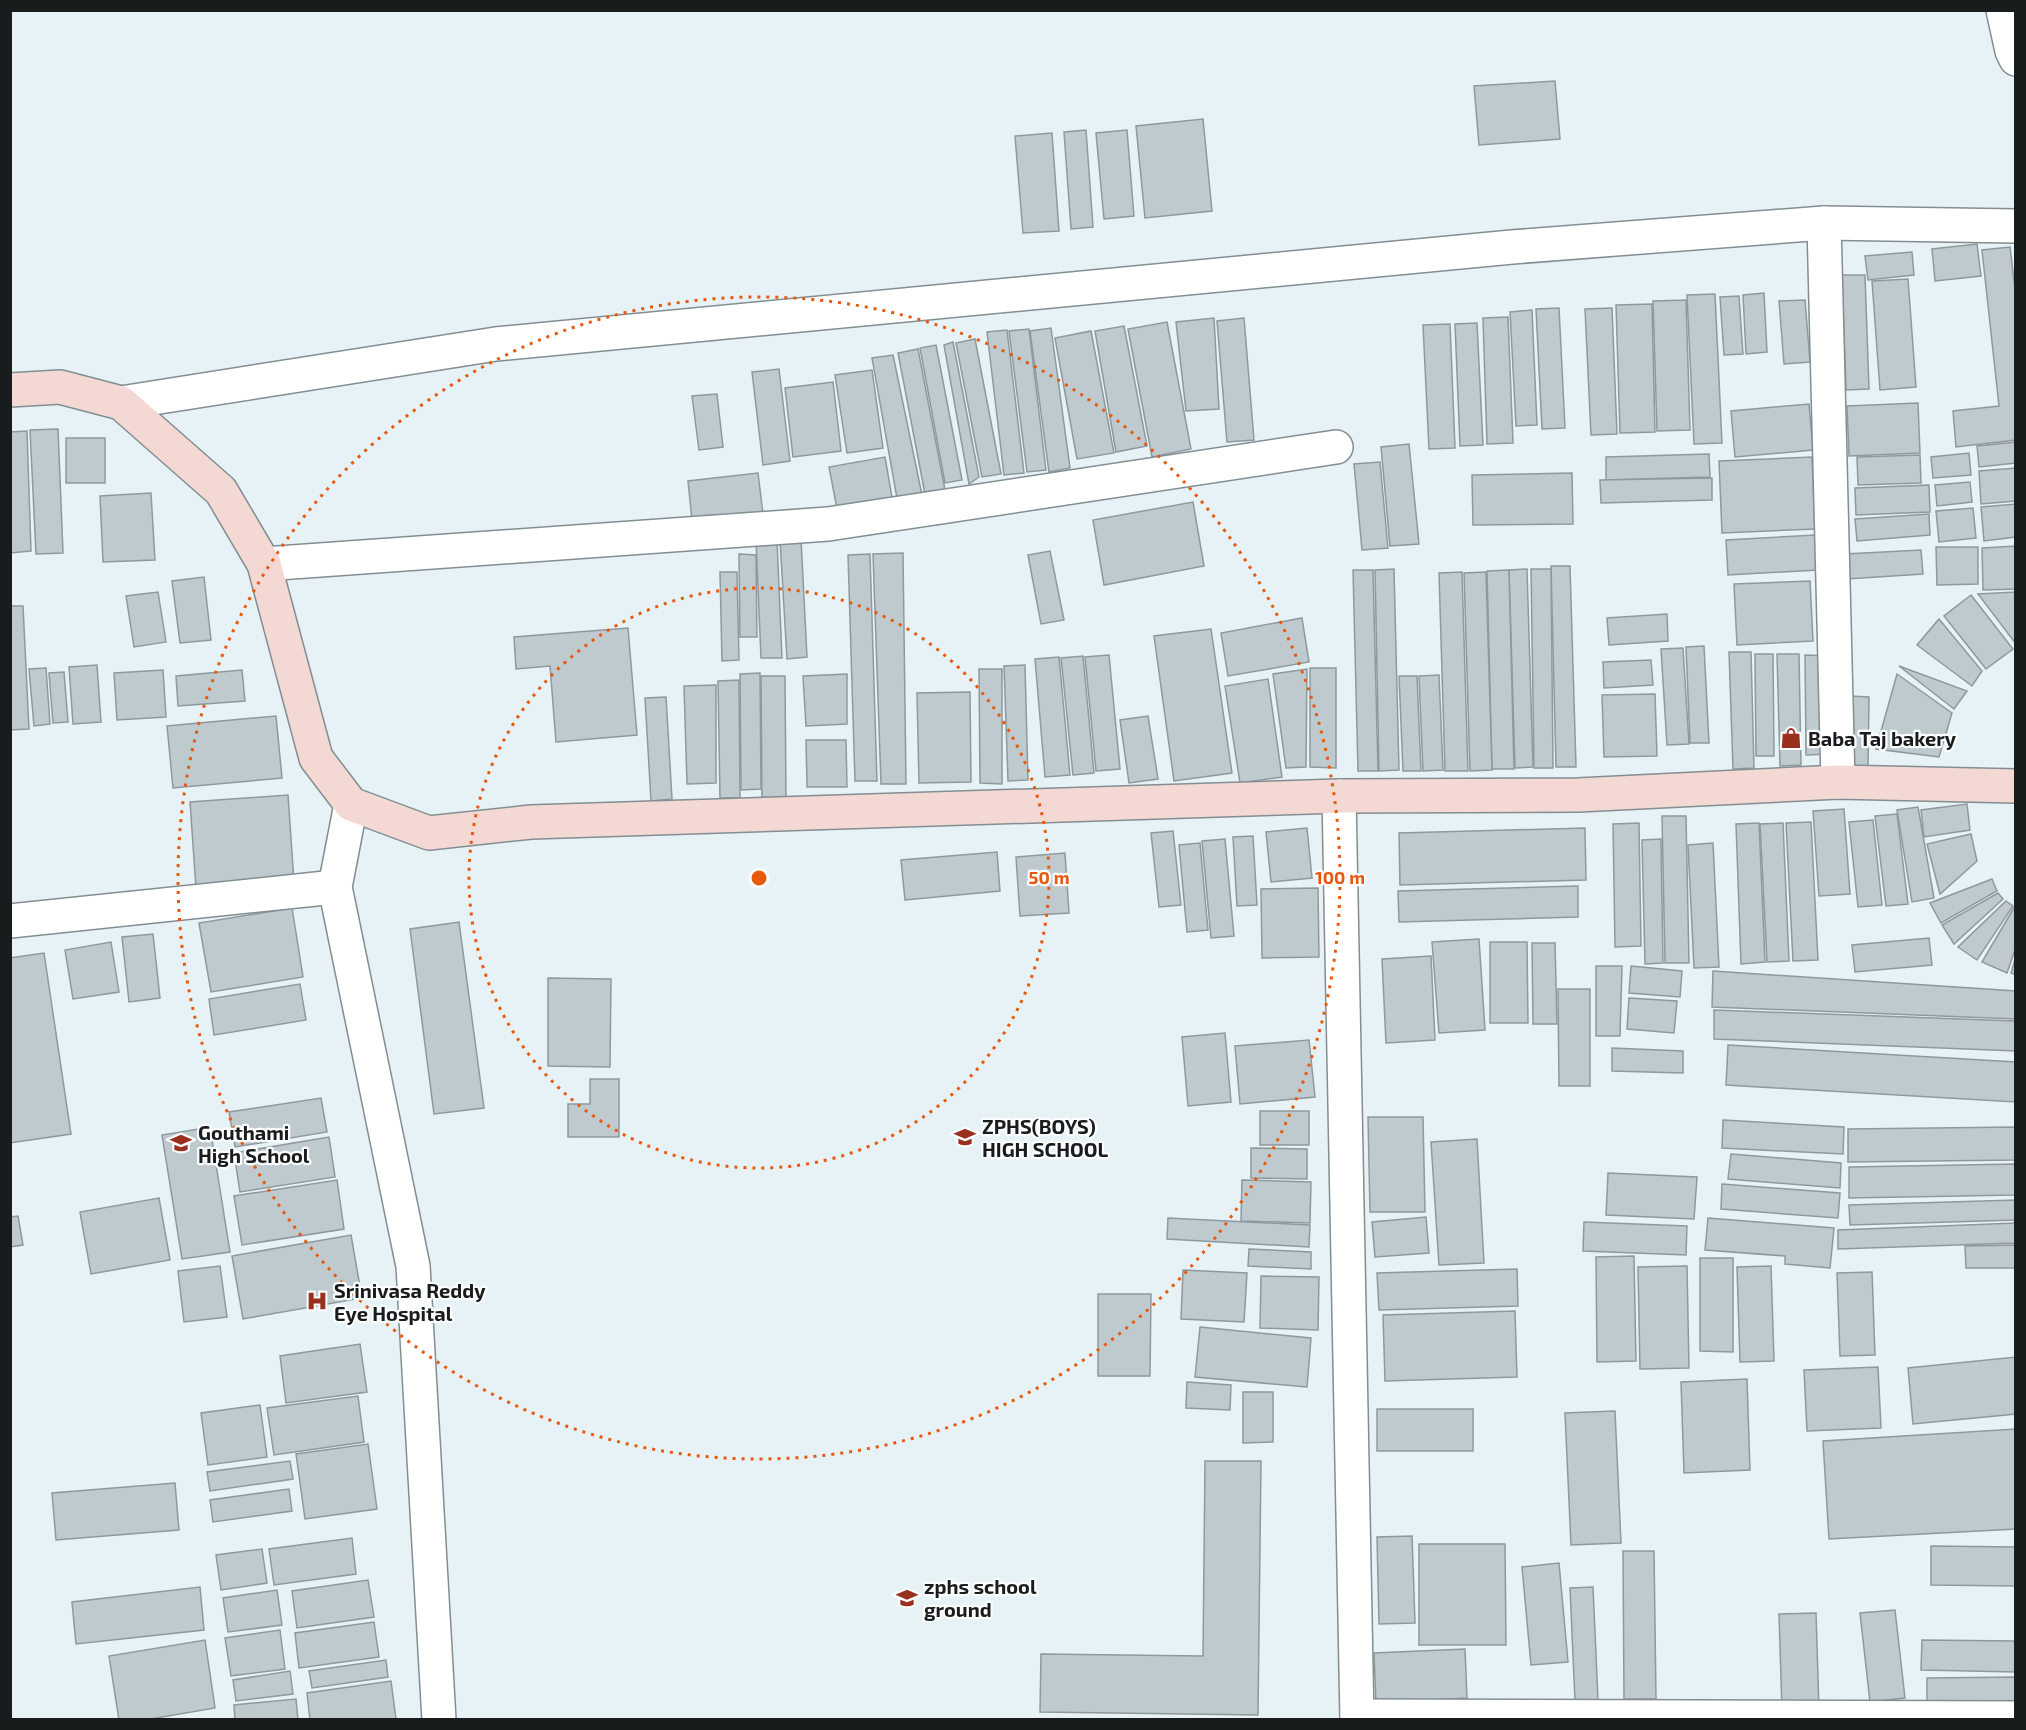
<svg xmlns="http://www.w3.org/2000/svg" width="2026" height="1730" viewBox="0 0 2026 1730" font-family="'Exo 2',sans-serif">
  <style>
    .building { fill: #becace; stroke: #8f999d; stroke-width: 1.5 }
    .lines { fill: none; stroke-linecap: round; stroke-linejoin: round }
    .minor-casing { stroke: #838e92; stroke-width: 36 }
    .secondary-casing { stroke: #838e92; stroke-width: 36 }
    .minor { stroke: #fff; stroke-width: 33 }
    .secondary { stroke: #f3d8d3; stroke-width: 33 }
    .ring { fill: none; stroke: #e8590c; stroke-width: 3; stroke-dasharray: 3 6 }
    .labels { text-anchor: middle; dominant-baseline: central; stroke-width: 4.5; stroke-linejoin: round; paint-order: stroke }
    .poi-label { font-size: 20px; font-weight: bold; fill: #181c1d; stroke: #fbfdfe; text-anchor: start }
    .centre { fill: #e8590c; stroke: #fbfdfe; stroke-width: 3 }
    .ring-label { font-size: 18px; text-anchor: middle; font-weight: bold; fill: #e8590c; stroke: #fbfdfe; stroke-width: 4.5; stroke-linejoin: round; paint-order: stroke }
  </style>
  <rect width="100%" height="100%" fill="#e6f2f6"/>
  <g class="building">
    <path d="M1555 81 1560 139 1479 145 1474 86Z"/>
    <path d="M1203 119 1212 211 1145 218 1136 126Z"/>
    <path d="M1086 130 1093 227 1071 229 1064 132Z"/>
    <path d="M1127 130 1134 216 1104 219 1096 133Z"/>
    <path d="M1052 133 1059 231 1023 233 1015 136Z"/>
    <path d="M1977 244 1981 276 1935 281 1932 249Z"/>
    <path d="M2010 247 2016 297V440L1956 447 1953 411 1999 406 1982 250Z"/>
    <path d="M1912 252 1914 275 1868 280 1865 256Z"/>
    <path d="M1842 275H1865L1869 389 1846 390Z"/>
    <path d="M1908 279 1916 387 1880 390 1872 281Z"/>
    <path d="M1764 293 1767 352 1746 354 1743 295Z"/>
    <path d="M1715 294 1722 443 1694 444 1687 295Z"/>
    <path d="M1739 296 1743 354 1724 355 1720 297Z"/>
    <path d="M1686 300 1690 430 1657 431 1653 301Z"/>
    <path d="M1805 300 1810 362 1784 364 1779 301Z"/>
    <path d="M1652 304 1655 432 1620 433 1616 305Z"/>
    <path d="M1559 308 1565 428 1542 429 1536 309Z"/>
    <path d="M1612 308 1617 434 1591 435 1585 309Z"/>
    <path d="M1532 310 1537 425 1516 426 1510 312Z"/>
    <path d="M1508 317 1513 443 1487 444 1483 318Z"/>
    <path d="M1214 318 1219 409 1186 411 1176 322Z"/>
    <path d="M1244 318 1254 440 1227 442 1217 321Z"/>
    <path d="M1167 322 1191 449 1152 457 1128 329Z"/>
    <path d="M1477 323 1483 445 1460 446 1455 324Z"/>
    <path d="M1450 324 1455 448 1429 449 1423 325Z"/>
    <path d="M1124 326 1147 446 1116 452 1095 331Z"/>
    <path d="M1051 328 1070 468 1049 472 1030 331Z"/>
    <path d="M1029 329 1046 470 1027 472 1009 331Z"/>
    <path d="M1007 330 1024 473 1004 475 987 332Z"/>
    <path d="M1091 331 1114 453 1077 459 1055 338Z"/>
    <path d="M975 339 1001 474 982 477 956 343Z"/>
    <path d="M953 342 979 477 969 484 944 345Z"/>
    <path d="M936 345 962 480 945 483 920 348Z"/>
    <path d="M918 349 945 490 925 494 898 353Z"/>
    <path d="M893 355 923 500 898 504 872 358Z"/>
    <path d="M779 369 790 461 763 465 752 372Z"/>
    <path d="M872 370 883 448 847 453 835 375Z"/>
    <path d="M833 382 841 451 793 457 785 388Z"/>
    <path d="M717 394 723 447 699 450 692 396Z"/>
    <path d="M1918 403 1920 453 1849 456 1847 406Z"/>
    <path d="M1809 404 1813 450 1735 457 1731 411Z"/>
    <path d="M58 429 63 553 36 554 30 430Z"/>
    <path d="M27 431 31 551 10 553V432Z"/>
    <rect x="66" y="438" width="39" height="45"/>
    <path d="M2016 442V463L1979 467 1977 446Z"/>
    <path d="M1409 444 1419 544 1390 546 1381 447Z"/>
    <path d="M1969 453 1971 475 1933 478 1931 457Z"/>
    <path d="M1709 454 1710 477 1606 480V457Z"/>
    <path d="M1920 455 1921 483 1858 485 1857 457Z"/>
    <path d="M885 457 893 503 838 514 829 467Z"/>
    <path d="M1812 457 1815 529 1722 533 1719 461Z"/>
    <path d="M1380 462 1388 548 1362 550 1354 464Z"/>
    <path d="M2016 468V501L1981 504 1979 471Z"/>
    <path d="M758 473 764 522 693 530 688 481Z"/>
    <path d="M1572 473 1573 524 1473 525 1472 475Z"/>
    <path d="M1712 478V500L1601 503 1600 480Z"/>
    <path d="M1970 482 1972 502 1937 506 1935 485Z"/>
    <path d="M1929 485 1930 512 1856 515 1855 488Z"/>
    <path d="M151 493 155 560 103 562 100 496Z"/>
    <path d="M1193 502 1204 566 1104 585 1093 520Z"/>
    <path d="M2016 504V537L1984 541 1981 507Z"/>
    <path d="M1973 508 1976 538 1939 542 1936 511Z"/>
    <path d="M1929 514 1930 535 1857 541 1855 519Z"/>
    <path d="M1816 535 1818 570 1728 575 1726 540Z"/>
    <path d="M801 539 807 657 787 659 780 540Z"/>
    <path d="M777 540 782 658H761L756 541Z"/>
    <path d="M2016 546V589L1983 590 1982 548Z"/>
    <path d="M1936 547H1978V584L1937 585Z"/>
    <path d="M1921 550 1923 574 1847 579 1845 554Z"/>
    <path d="M1050 551 1064 620 1041 624 1028 555Z"/>
    <path d="M903 553 906 784H881L873 554Z"/>
    <path d="M739 554 756 555 757 637H740Z"/>
    <path d="M870 554 877 781H855L848 555Z"/>
    <path d="M1551 566H1570L1576 767H1556Z"/>
    <path d="M1394 569 1399 770 1379 771 1375 570Z"/>
    <path d="M1527 569 1533 767 1515 768 1509 570Z"/>
    <path d="M1531 569H1551L1553 768H1534Z"/>
    <path d="M1353 570H1373L1378 771H1358Z"/>
    <path d="M1509 570 1514 769H1492L1487 571Z"/>
    <path d="M720 572H737L739 660 722 661Z"/>
    <path d="M1462 572 1468 771H1445L1439 573Z"/>
    <path d="M1486 572 1492 770 1470 771 1464 573Z"/>
    <path d="M204 577 211 640 180 643 172 581Z"/>
    <path d="M1810 581 1813 641 1737 645 1734 584Z"/>
    <path d="M158 592 166 642 134 647 126 596Z"/>
    <path d="M2016 592V644L1978 594Z"/>
    <path d="M1971 595 2013 649 1986 669 1944 616Z"/>
    <path d="M10 606H23L29 729 10 730Z"/>
    <path d="M1667 614 1668 641 1609 645 1607 618Z"/>
    <path d="M1302 618 1309 662 1228 676 1221 633Z"/>
    <path d="M1939 619 1982 671 1972 686 1917 645Z"/>
    <path d="M628 628 637 735 556 742 550 666 516 669 514 637Z"/>
    <path d="M1211 629 1232 773 1174 781 1154 636Z"/>
    <path d="M1704 646 1709 743H1690L1686 647Z"/>
    <path d="M1683 648 1689 744 1667 745 1661 649Z"/>
    <path d="M1729 652H1751L1754 768 1733 769Z"/>
    <path d="M1755 654H1773L1774 756H1756Z"/>
    <path d="M1777 654H1799L1801 765 1780 766Z"/>
    <path d="M1109 655 1120 769 1096 771 1085 657Z"/>
    <path d="M1805 655 1831 656V754L1806 755Z"/>
    <path d="M1083 656 1094 773 1073 775 1061 658Z"/>
    <path d="M1059 657 1070 775 1045 777 1035 659Z"/>
    <path d="M1651 660 1653 685 1604 688 1603 662Z"/>
    <path d="M97 665 101 722 73 724 69 667Z"/>
    <path d="M1025 665 1028 780 1008 781 1004 666Z"/>
    <path d="M1899 666 1967 691 1954 709Z"/>
    <path d="M46 668 50 724 34 726 29 669Z"/>
    <path d="M1310 668H1336V768L1310 767Z"/>
    <path d="M979 669H1002V784L980 783Z"/>
    <path d="M1307 669 1306 767 1286 768 1273 674Z"/>
    <path d="M163 670 166 717 117 720 114 673Z"/>
    <path d="M242 670 245 701 178 706 176 676Z"/>
    <path d="M64 672 68 722 53 723 49 673Z"/>
    <path d="M760 673 761 789 741 790 740 674Z"/>
    <path d="M847 674V724L806 726 803 676Z"/>
    <path d="M1897 674 1952 713 1939 757 1876 749Z"/>
    <path d="M1439 675 1443 770 1423 771 1419 676Z"/>
    <path d="M761 676H785L786 799H762Z"/>
    <path d="M1399 676H1417L1421 771H1403Z"/>
    <path d="M1268 679 1282 777 1240 783 1225 686Z"/>
    <path d="M739 680 740 798H720L718 681Z"/>
    <path d="M716 685V783L687 784 684 686Z"/>
    <path d="M970 692 971 782 919 783 917 693Z"/>
    <path d="M1655 694 1657 756 1604 757 1602 695Z"/>
    <path d="M1849 696 1869 697 1868 768 1848 767Z"/>
    <path d="M666 697 672 799 651 801 645 698Z"/>
    <path d="M276 716 282 778 173 788 167 726Z"/>
    <path d="M1148 716 1158 779 1129 783 1120 720Z"/>
    <path d="M806 740H846L847 787H807Z"/>
    <path d="M288 795 294 882 196 888 190 802Z"/>
    <path d="M1967 804 1970 830 1924 837 1921 810Z"/>
    <path d="M1918 807 1934 898 1912 902 1897 810Z"/>
    <path d="M1844 809 1850 894 1819 896 1813 811Z"/>
    <path d="M1897 814 1908 904 1886 906 1875 816Z"/>
    <path d="M1662 816H1686L1689 963H1665Z"/>
    <path d="M1873 820 1882 905 1858 907 1849 822Z"/>
    <path d="M1811 822 1818 960 1793 961 1786 823Z"/>
    <path d="M1639 823 1641 946 1615 947 1613 824Z"/>
    <path d="M1759 823 1765 962 1741 964 1736 824Z"/>
    <path d="M1783 823 1789 961 1767 962 1760 824Z"/>
    <path d="M1307 828 1312 878 1271 882 1266 832Z"/>
    <path d="M1585 828 1586 880 1400 885 1399 833Z"/>
    <path d="M1173 831 1181 905 1159 907 1151 833Z"/>
    <path d="M1971 834 1977 861 1940 894 1927 844Z"/>
    <path d="M1253 836 1257 905 1237 906 1233 837Z"/>
    <path d="M1225 839 1234 936 1211 938 1202 841Z"/>
    <path d="M1661 839 1663 963 1645 964 1642 840Z"/>
    <path d="M1200 843 1208 930 1187 932 1179 845Z"/>
    <path d="M1713 843 1719 967 1694 968 1688 845Z"/>
    <path d="M997 852 1000 891 905 900 901 860Z"/>
    <path d="M1065 853 1069 913 1020 916 1016 857Z"/>
    <path d="M1992 879 1997 891 1941 923 1930 903Z"/>
    <path d="M1578 886V917L1399 922 1398 891Z"/>
    <path d="M1318 888 1319 957 1262 958 1261 889Z"/>
    <path d="M1998 893 2003 899 1954 944 1942 925Z"/>
    <path d="M2006 901 2013 906 1977 960 1958 947Z"/>
    <path d="M2015 906 2016 947 2007 973 1982 962Z"/>
    <path d="M292 908 303 977 211 992 199 923Z"/>
    <path d="M459 922 484 1108 434 1114 410 929Z"/>
    <path d="M153 934 160 998 129 1002 122 937Z"/>
    <path d="M1929 938 1932 965 1855 972 1852 945Z"/>
    <path d="M1479 939 1485 1030 1439 1033 1432 942Z"/>
    <path d="M111 942 119 992 73 999 65 950Z"/>
    <path d="M1490 942H1527L1528 1023H1490Z"/>
    <path d="M1532 943H1555L1557 1024H1533Z"/>
    <path d="M44 953 71 1134 10 1143V958Z"/>
    <path d="M1431 956 1435 1040 1386 1043 1382 959Z"/>
    <path d="M2016 956V975L2011 973Z"/>
    <path d="M1596 966H1622L1620 1036H1596Z"/>
    <path d="M1631 966 1682 971 1680 997 1629 993Z"/>
    <path d="M1713 971 2016 991V1019L1712 1007Z"/>
    <path d="M548 978 611 979 610 1067 548 1066Z"/>
    <path d="M300 984 306 1020 214 1035 209 999Z"/>
    <path d="M1558 989H1590V1086H1559Z"/>
    <path d="M1629 998 1677 1001 1674 1033 1627 1029Z"/>
    <path d="M1714 1010 2016 1021V1051L1714 1039Z"/>
    <path d="M1225 1033 1231 1102 1188 1106 1182 1037Z"/>
    <path d="M1309 1040 1315 1097 1240 1104 1235 1046Z"/>
    <path d="M1728 1045 2016 1062V1102L1726 1085Z"/>
    <path d="M1612 1048 1683 1051V1073L1612 1071Z"/>
    <path d="M590 1079H619V1137H568V1104H590Z"/>
    <path d="M321 1098 327 1132 235 1147 229 1112Z"/>
    <rect x="1260" y="1111" width="49" height="34"/>
    <path d="M1368 1117H1423L1425 1212H1370Z"/>
    <path d="M1723 1120 1844 1127 1843 1154 1722 1148Z"/>
    <path d="M210 1127 230 1252 182 1259 162 1135Z"/>
    <path d="M2016 1127V1160L1848 1162V1129Z"/>
    <path d="M329 1137 335 1177 240 1192 234 1153Z"/>
    <path d="M1477 1139 1484 1263 1439 1265 1431 1142Z"/>
    <path d="M1251 1148 1307 1149V1179L1251 1178Z"/>
    <path d="M1731 1154 1841 1163 1840 1188 1728 1179Z"/>
    <path d="M2016 1164V1195L1849 1198V1167Z"/>
    <path d="M1608 1173 1697 1177 1694 1219 1606 1215Z"/>
    <path d="M337 1180 344 1229 242 1245 234 1196Z"/>
    <path d="M1242 1180 1311 1182 1310 1223 1241 1221Z"/>
    <path d="M1722 1184 1840 1193 1838 1218 1721 1209Z"/>
    <path d="M159 1198 170 1260 91 1274 80 1212Z"/>
    <path d="M2016 1200V1220L1850 1225 1849 1205Z"/>
    <path d="M18 1216 23 1245 10 1247V1217Z"/>
    <path d="M1426 1217 1429 1253 1375 1257 1372 1222Z"/>
    <path d="M1168 1218 1310 1225 1309 1247 1167 1239Z"/>
    <path d="M1708 1218 1834 1228 1830 1268 1785 1264V1256L1705 1250Z"/>
    <path d="M1584 1222 1687 1226 1686 1255 1583 1251Z"/>
    <path d="M2016 1223V1243L1838 1249V1230Z"/>
    <path d="M351 1235 362 1298 243 1319 232 1256Z"/>
    <path d="M2016 1245V1268H1966L1965 1246Z"/>
    <path d="M1249 1249 1311 1252V1269L1248 1266Z"/>
    <path d="M1634 1256 1636 1361 1597 1362 1596 1257Z"/>
    <path d="M1700 1258H1733V1352L1700 1351Z"/>
    <path d="M220 1266 227 1317 184 1322 178 1271Z"/>
    <path d="M1687 1266 1689 1368 1640 1369 1638 1267Z"/>
    <path d="M1771 1266 1774 1361 1740 1362 1737 1267Z"/>
    <path d="M1517 1269 1518 1306 1379 1310 1377 1273Z"/>
    <path d="M1183 1270 1247 1273 1244 1322 1181 1319Z"/>
    <path d="M1872 1272 1875 1355 1840 1356 1837 1273Z"/>
    <path d="M1261 1276 1319 1277 1318 1330 1260 1328Z"/>
    <path d="M1098 1294H1151L1150 1376H1098Z"/>
    <path d="M1515 1311 1517 1377 1385 1381 1383 1315Z"/>
    <path d="M1200 1327 1311 1338 1307 1387 1195 1377Z"/>
    <path d="M360 1344 367 1392 286 1403 280 1356Z"/>
    <path d="M2016 1357V1414L1913 1424 1908 1368Z"/>
    <path d="M1878 1367 1881 1428 1807 1431 1804 1370Z"/>
    <path d="M1747 1379 1750 1470 1684 1473 1681 1382Z"/>
    <path d="M1187 1382 1231 1385 1230 1410 1186 1408Z"/>
    <path d="M1243 1392H1273V1442L1243 1443Z"/>
    <path d="M358 1396 364 1442 274 1455 267 1408Z"/>
    <path d="M260 1405 267 1457 208 1465 201 1413Z"/>
    <rect x="1377" y="1409" width="96" height="42"/>
    <path d="M1615 1411 1621 1543 1571 1545 1565 1413Z"/>
    <path d="M2016 1429V1529L1829 1539 1823 1441Z"/>
    <path d="M368 1444 377 1509 305 1519 296 1454Z"/>
    <path d="M290 1461 293 1479 210 1491 207 1472Z"/>
    <path d="M1205 1461H1261L1258 1715 1040 1712 1041 1654 1203 1656Z"/>
    <path d="M175 1483 179 1530 56 1540 52 1493Z"/>
    <path d="M289 1489 292 1511 213 1522 210 1500Z"/>
    <path d="M1412 1536 1415 1623 1379 1624 1377 1537Z"/>
    <path d="M352 1538 356 1574 274 1585 269 1549Z"/>
    <path d="M1419 1544H1505L1506 1645H1419Z"/>
    <path d="M1931 1546 2016 1547V1586L1931 1585Z"/>
    <path d="M262 1549 267 1583 221 1590 216 1555Z"/>
    <path d="M1623 1551H1654L1656 1699H1624Z"/>
    <path d="M1559 1563 1568 1662 1531 1665 1522 1567Z"/>
    <path d="M368 1580 374 1617 297 1628 292 1591Z"/>
    <path d="M200 1587 204 1630 76 1644 72 1602Z"/>
    <path d="M1593 1587 1598 1700 1575 1701 1570 1588Z"/>
    <path d="M277 1590 282 1625 228 1632 223 1598Z"/>
    <path d="M1895 1610 1905 1698 1870 1702 1860 1613Z"/>
    <path d="M1816 1613 1819 1709 1782 1711 1779 1614Z"/>
    <path d="M374 1622 379 1657 299 1668 295 1633Z"/>
    <path d="M280 1630 285 1669 231 1676 225 1638Z"/>
    <path d="M205 1640 215 1708 145 1720H119L109 1656Z"/>
    <path d="M1922 1640 2016 1641V1672L1921 1670Z"/>
    <path d="M1465 1649 1467 1698 1376 1703 1374 1653Z"/>
    <path d="M386 1660 388 1677 312 1688 309 1671Z"/>
    <path d="M290 1671 293 1694 236 1701 233 1680Z"/>
    <path d="M2016 1677V1712L1927 1713V1678Z"/>
    <path d="M391 1681 396 1719 310 1720 307 1693Z"/>
    <path d="M296 1699 298 1720H235L234 1705Z"/>
  </g>
  <g class="lines">
    <defs>
      <g id="minor">
        <path d="M2003 10 2012 51 2016 59"/>
        <path d="M1824 223 1838 782"/>
        <path d="M121 403 496 344 1512 247 1824 223 2016 226"/>
        <path d="M264 564 828 524 1336 447"/>
        <path d="M1339 796 1357 1720"/>
        <path d="M351 804 335 887 413 1266 439 1720"/>
        <path d="M10 921 335 887"/>
        <path d="M1357 1716 2016 1718"/>
      </g>
      <path id="secondary" d="M10 390 60 387 121 403 221 491 264 564 316 758 351 804 429 833 531 822 1339 796 1578 795 1838 782 2016 786"/>
    </defs>
    <use href="#minor" class="minor-casing"/>
    <use href="#secondary" class="secondary-casing"/>
    <use href="#minor" class="minor"/>
    <use href="#secondary" class="secondary"/>
  </g>
  <g class="ring">
    <circle cx="759" cy="878" r="290"/>
    <circle cx="759" cy="878" r="581"/>
  </g>
  <defs>
    <symbol id="shop-bare" viewBox="-9 -9 18 18"><path d="M-5-2.5h2.3a2.7 3.5 0 0 1 5.4 0H5L5.5 6h-11ZM-1.5-2.5h3a1.5 2.3 0 0 0-3 0Z" fill="#99301d" stroke="#fbfdfe" stroke-width="2.5" paint-order="stroke"/></symbol>
    <symbol id="school-bare" viewBox="-9 -9 18 18"><path d="M0-5L7-2L0 1L-7-2ZM-4 1L0 2.5L4 1V4Q0 6-4 4Z" fill="#99301d" stroke="#fbfdfe" stroke-width="2.5" paint-order="stroke"/></symbol>
    <symbol id="hospital-bare" viewBox="-9 -9 18 18"><path d="M-5-5h3v3.5h4V-5h3V5h-3V1.5h-4V5h-3Z" fill="#99301d" stroke="#fbfdfe" stroke-width="2.5" paint-order="stroke"/></symbol>
  </defs>
  <g fill-rule="evenodd">
    <use href="#shop-bare" x="1776" y="723" width="30" height="30"/>
    <use href="#school-bare" x="950" y="1122" width="30" height="30"/>
    <use href="#school-bare" x="166" y="1128" width="30" height="30"/>
    <use href="#hospital-bare" x="302" y="1286" width="30" height="30"/>
    <use href="#school-bare" x="892" y="1583" width="30" height="30"/>
  </g>
  <g class="labels">
    <g class="poi-label">
      <text x="1808" y="738">Baba Taj bakery</text>
      <text x="982" y="1126">ZPHS(BOYS)<tspan x="982" dy="23">HIGH SCHOOL</tspan></text>
      <text x="198" y="1132">Gouthami<tspan x="198" dy="23">High School</tspan></text>
      <text x="334" y="1290">Srinivasa Reddy<tspan x="334" dy="23">Eye Hospital</tspan></text>
      <text x="924" y="1586">zphs school<tspan x="924" dy="23">ground</tspan></text>
    </g>
  </g>
  <circle cx="759" cy="878" r="9" class="centre"/>
  <g class="ring-label">
    <text x="1049" y="884">50 m</text>
    <text x="1340" y="884">100 m</text>
  </g>
  <rect width="2026" height="1730" fill="none" stroke="#181c1d" stroke-width="24"/>
</svg>
